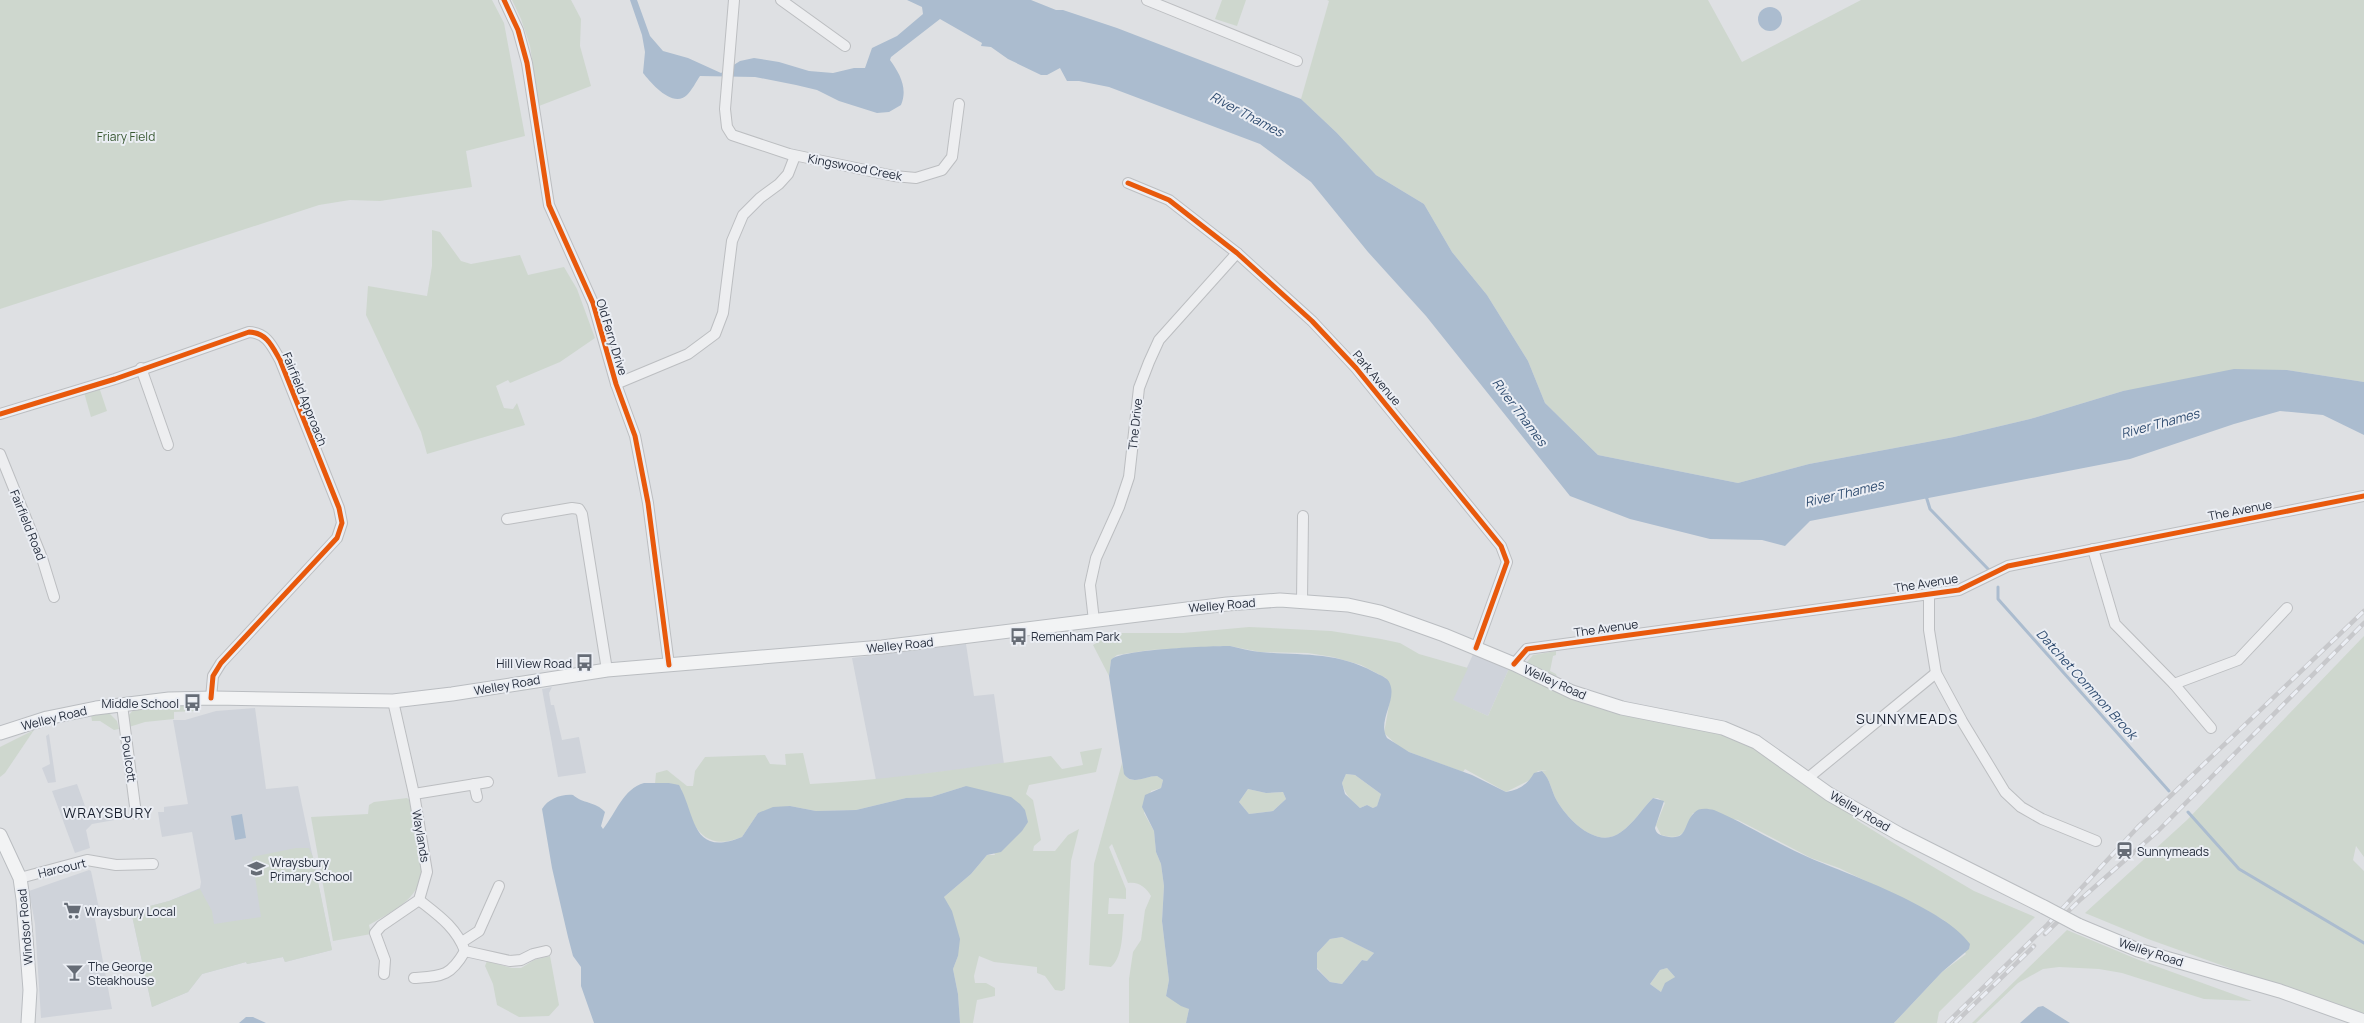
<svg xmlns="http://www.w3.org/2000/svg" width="2364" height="1023" viewBox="0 0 2364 1023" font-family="Manrope,sans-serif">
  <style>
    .built { fill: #cfd3da }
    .green { fill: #ced7ce }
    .water { fill: #abbccf; fill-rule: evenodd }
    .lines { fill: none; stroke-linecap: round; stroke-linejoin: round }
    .stream { stroke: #abbccf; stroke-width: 3 }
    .minor-casing { stroke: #bcbec1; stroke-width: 12 }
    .major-casing { stroke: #babdc1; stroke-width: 15 }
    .minor { stroke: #edeef0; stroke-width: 10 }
    .major { stroke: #f2f3f4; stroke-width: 13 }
    .rail-casing { stroke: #c7c8cb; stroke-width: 4.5 }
    .rail { stroke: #ebeef4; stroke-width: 3; stroke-dasharray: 9; stroke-linecap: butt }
    .major-bridge-casing { stroke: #babdc1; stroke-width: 15; stroke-linecap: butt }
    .major-bridge { stroke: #f2f3f4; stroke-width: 13 }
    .cycleway-casing { stroke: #ebeef4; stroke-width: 8 }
    .cycleway { stroke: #e8590c; stroke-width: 5 }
    .labels { text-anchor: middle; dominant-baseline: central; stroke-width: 4; stroke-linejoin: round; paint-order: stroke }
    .park-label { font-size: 12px; fill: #395832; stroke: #ebeef4 }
    .street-label { font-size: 12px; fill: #252d3c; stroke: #ebeef4 }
    .poi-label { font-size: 12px; fill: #252d3c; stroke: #ebeef4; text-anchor: start }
    .water-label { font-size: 13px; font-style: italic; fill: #2f4c70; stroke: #ebeef4 }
    .quarter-label { font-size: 14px; letter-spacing: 1px; fill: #181f2d; stroke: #ebeef4 }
  </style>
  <rect width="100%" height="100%" fill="#dee0e3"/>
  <g class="built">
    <path d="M966 644 974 696 994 694 1004 764 876 780 852 658Z"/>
    <path d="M1476 648 1511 664 1488 716 1452 700Z"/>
    <path d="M552 687 549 693 551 705H554L562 740 579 737 586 773 558 777 542 689Z"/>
    <path d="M255 708 266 789 298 786 332 950 285 962 283 957 247 964 246 962 202 974 188 992 152 1007 131 911 169 901 200 888 201 882 192 832 162 837 160 826 158 812H164V807L188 804 173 720H185L216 711Z"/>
    <path d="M49 734 56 782 48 783 42 768 50 764 46 736Z"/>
    <path d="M77 784 90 820 125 813 126 818 92 824 86 830 90 848 75 853 52 791Z"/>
    <path d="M89 870 91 871 100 913 94 914 112 1009 41 1018 35 924 29 891Z"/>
  </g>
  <g class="green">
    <path d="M0 0H492L504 23 525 136 466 151 472 187 380 201 350 200 319 205 0 309Z"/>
    <path d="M512 0H571L581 19 580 46 591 86 539 106 530 46 521 19Z"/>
    <path d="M1222 0H1246L1237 26 1215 19Z"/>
    <path d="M1327 0H1708L1742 62 1861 0H2364V382L2287 370 2123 391 2030 419 1954 437 1809 464 1738 483 1598 455 1545 403 1528 361 1487 295 1452 252 1424 204 1376 175 1337 133 1301 99 1329 1Z"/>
    <path d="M432 230 440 232 461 261 471 264 520 255 528 275 564 267 577 289 595 338 560 362 510 383 508 380 496 386 504 408 513 409 517 403 525 425 427 454 421 432 366 315 368 286 427 296 432 266Z"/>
    <path d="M98 384 107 411 91 417 83 389Z"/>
    <path d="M1249 627 1331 631 1381 639 1400 643 1419 654 1468 668 1453 700 1488 716 1511 664 1572 692 1723 728 1808 778 1858 821 1908 852 1974 891 2035 917 1939 1012 1937 1023H1894L1942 972 1966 954 1945 921 1928 911 1839 868 1811 858 1738 820 1693 813C1684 832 1684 841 1661 835L1656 825 1665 803 1658 798H1653C1642 809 1633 824 1621 832 1598 850 1569 821 1557 801 1551 791 1551 780 1542 771L1547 770 1538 771 1530 780 1506 792 1465 769 1463 772 1409 752 1398 746 1384 733 1390 700 1386 678 1361 665 1333 657 1308 653 1260 652 1230 646 1150 650 1117 655 1111 660 1109 676 1093 645 1107 637 1122 633H1183Z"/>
    <path d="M2364 636V857L2356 846 2353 860 2364 871V1016L2148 939 2085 913 2187 820Z"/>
    <path d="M1556 651V655L1553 656 1550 671 1556 674 1559 683 1528 667 1527 662 1533 655Z"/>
    <path d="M196 704 195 711 174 712V719L145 722 129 727 128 716 136 707Z"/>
    <path d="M109 713 117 721 119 729 114 730 100 721H92L91 715Z"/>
    <path d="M34 730 5 773 0 777V747Z"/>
    <path d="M1102 748 1096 772 1029 785 1026 794 1033 800 1041 840 1034 846 1033 851H1055L1068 835 1079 829 1071 861 1065 989 1062 991 1055 990 1045 976 1037 973V967L994 962 979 956 974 976 975 983H986L995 988V996L977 1000 973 1023H960L958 994 953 969 958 956 957 930 944 897 971 874 987 855H995L966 786 931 797 906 798 856 810 816 811 790 806 758 813 742 837C701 854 690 822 681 788L669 783 655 784 656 773 667 770 687 786H693L695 771 705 757 765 755 770 764 786 765 785 754 803 753 810 784C892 780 972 767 1051 756L1062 769 1083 765 1080 752Z"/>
    <path d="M1122 763C1126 790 1138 777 1157 776L1163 780 1161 788 1151 791 1144 813 1154 831 1156 852 1161 864 1164 886 1162 921 1169 980 1166 996 1189 1009 1186 1023H1129V979L1133 952 1141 940 1145 910 1151 896C1147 888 1138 881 1128 883L1112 844 1109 847 1126 889V899L1109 898 1108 914H1124C1122 929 1124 956 1111 967L1089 965 1094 864Z"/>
    <path d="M1346 774 1355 775 1381 794 1377 806 1373 808 1367 805 1360 808C1351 800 1345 795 1342 783Z"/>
    <path d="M1248 789 1266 793 1283 792 1286 799 1273 811 1249 814 1239 802Z"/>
    <path d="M407 798 411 801 422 872C418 901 392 911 369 925L371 934 333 941 311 817 368 814 369 805 374 802Z"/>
    <path d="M296 848H309L313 857 332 950 285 962 283 957 247 964 246 962 202 974 188 992 152 1007 131 911 169 901 200 889 212 911 214 924 261 917 252 857Z"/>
    <path d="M2067 930 2139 960 2252 1001 2204 999 2122 973 2099 969 2059 967 2043 969 2018 983 1976 1023H1972Z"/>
    <path d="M1342 937 1374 953 1367 961 1362 960 1342 984 1330 982 1317 968V953L1330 939Z"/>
    <path d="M550 956 559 1005 549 1016 519 1017 497 1005 493 984 485 966 487 961 512 968H521L534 960Z"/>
    <path d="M1667 968 1675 977 1661 992 1650 984 1660 970Z"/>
  </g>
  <g class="water">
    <path d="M630 0H637L650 36 663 51 688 58 721 73 740 61 754 58 779 62 809 71 833 73 854 68H865L872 48 897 36 923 14 922 7 907 0H1031L1056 10H1063L1117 28 1301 99 1337 133 1376 175 1424 204 1452 252 1487 295 1528 361 1545 403 1598 455 1738 483 1809 464 1954 437 2030 419 2123 391 2234 369 2287 370 2364 382V435L2323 415 2280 411 2234 424 2130 459 1810 521 1785 546 1762 540 1710 539 1630 519 1570 496 1426 316 1368 252 1311 182 1260 144 1109 87 1079 81H1067L1060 68 1047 75H1041L1008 59 991 47 981 46 982 43 940 19 891 57 890 60C900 74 908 88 901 105L889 112 877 113 839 101 817 90 796 85 755 77 700 76C696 82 692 90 687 95 673 109 651 83 643 73L645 52 642 35Z"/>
    <circle cx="1770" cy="19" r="12"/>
    <path d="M1230 646C1240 648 1250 651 1260 652 1302 656 1335 651 1374 672 1379 675 1388 677 1390 684 1397 701 1377 721 1387 738L1409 752 1472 775 1506 792C1519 790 1528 784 1534 773L1542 771C1551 780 1551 791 1557 801 1569 821 1598 850 1621 832 1633 824 1642 809 1653 798L1664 801 1655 828C1656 833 1659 835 1664 836 1689 842 1682 825 1694 813 1699 807 1708 809 1714 810 1747 824 1777 844 1810 858 1851 875 1946 909 1970 944L1969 949 1942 972 1894 1023H1186L1189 1009 1181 1006 1166 996 1169 980 1162 921 1164 886 1161 864 1156 852 1154 831 1142 807 1145 795 1161 788 1163 780 1157 776C1145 776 1132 786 1124 774L1109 676 1111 660C1119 649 1212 646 1230 646ZM1346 774 1355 775 1381 794 1377 806 1373 808 1367 805 1360 808 1345 794 1342 783ZM1248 789 1266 793 1283 792 1286 799 1273 811 1249 814 1239 802ZM1342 937 1374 953 1367 961 1362 960 1342 984 1330 982 1317 969V953L1330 939ZM1667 968 1675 977 1665 983 1661 992 1650 984 1660 970Z"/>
    <path d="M644 783H669L679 785C696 815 691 858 742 837L758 813 773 807 790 806 816 811 856 810 906 798 931 797 966 786 1011 797 1020 804 1025 810 1028 822 1022 831 1001 852 987 855 971 874 944 897 952 911 960 939 958 956 953 969 958 994 960 1023H594L581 986V967L573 956 568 937 552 868 542 809C548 799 561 794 573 795 583 804 595 801 605 812L601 826 603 829C616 813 623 789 644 783Z"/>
    <path d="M242 814 246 838 235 840 231 816Z"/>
    <path d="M2043 1006 2070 1023H2020L2038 1007Z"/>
    <path d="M246 1017H253L266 1023H239Z"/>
  </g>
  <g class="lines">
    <g class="stream">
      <path d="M1926 496 1930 509 1990 571"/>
      <path d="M1998 587V599L2169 791"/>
      <path d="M2188 812 2239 869 2364 943"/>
    </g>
    <defs>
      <g id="minor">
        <path d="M504 0 518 30 527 63 549 205 593 303 616 384 635 436 648 503 669 665"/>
        <path d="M734 0 725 109 727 127 732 135 789 154 894 176 916 178 942 170 952 157 959 104"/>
        <path d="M781 0 845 46"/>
        <path d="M1147 0 1297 61"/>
        <path d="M1128 183 1169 200 1237 253 1312 321 1356 368 1501 546 1507 562 1476 648"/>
        <path d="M141 368 168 445"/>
        <path d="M616 384 688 354 715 334 723 313 732 241 743 215 760 198 779 184 788 174 795 156"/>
        <path d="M0 414 115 379 249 332C267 333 272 346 280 360L339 508 342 523 337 538 221 663 213 676 211 698"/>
        <path d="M0 454 42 558 54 597"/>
        <path d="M507 519 572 508 579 509 582 514 607 670"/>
        <path d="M2093 549 2115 624 2174 684 2211 728"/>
        <path d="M1929 594V630L1936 673 1962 721 2005 792 2021 807 2042 819 2096 841"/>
        <path d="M1302 601 1303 516"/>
        <path d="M1094 621 1090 585 1096 558 1119 507 1129 477 1139 388 1149 362 1159 340 1237 253"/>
        <path d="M1514 664 1527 649 1959 590 2008 566 2364 496"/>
        <path d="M2174 684 2238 660 2287 608"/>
        <path d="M122 705 136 814"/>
        <path d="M1808 778 1936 673"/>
        <path d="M474 784 477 797"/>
        <path d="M414 794 488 782"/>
        <path d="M20 878 87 860 116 865 153 864"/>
        <path d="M419 900C438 915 456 927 465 951L510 961 521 960 533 954 546 951"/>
        <path d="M462 942 479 931 499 886"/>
        <path d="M384 974 385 960 375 933 381 926 419 900 427 872 414 794 393 701"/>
        <path d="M414 978C442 976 450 977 465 951"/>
      </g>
      <g id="major">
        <path d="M0 733 47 718 96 708 169 699 214 698 393 701 452 694 607 670 882 647 1227 604 1280 600 1348 605 1380 612 1444 635 1514 664 1572 692 1622 708 1723 728 1756 742 1829 794 1899 834 2044 907"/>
        <path d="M0 835 20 878 23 899 30 990 28 1023"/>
        <path d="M2078 925 2138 950 2280 991 2364 1021"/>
      </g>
    </defs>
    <use href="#minor" class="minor-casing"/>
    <use href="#major" class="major-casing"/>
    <use href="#minor" class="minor"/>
    <use href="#major" class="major"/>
    <defs>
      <g id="rail">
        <path d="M2045 934 2081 899 2158 831 2364 623"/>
        <path d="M1947 1023 2047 925 2138 827 2364 611"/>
        <path d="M1955 1023 2034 946"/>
      </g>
    </defs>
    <use href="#rail" class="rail-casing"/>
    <use href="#rail" class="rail"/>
    <defs>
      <path id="major-bridge" d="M2044 907 2078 925"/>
    </defs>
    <use href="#major-bridge" class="major-bridge-casing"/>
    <use href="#major-bridge" class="major-bridge"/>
    <defs>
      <g id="cycleway">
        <path d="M504 0 518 30 527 63 549 205 593 303 616 384 635 436 648 503 669 665"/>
        <path d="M1128 183 1169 200 1237 253 1312 321 1356 368 1501 546 1507 562 1476 648"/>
        <path d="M0 414 115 379 249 332C267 333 272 346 280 360L339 508 342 523 337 538 221 663 213 676 211 698"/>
        <path d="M1514 664 1527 649 1959 590 2008 566 2364 496"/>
      </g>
    </defs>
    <use href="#cycleway" class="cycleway-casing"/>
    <use href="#cycleway" class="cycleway"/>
  </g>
  <defs>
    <symbol id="bus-bare" viewBox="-9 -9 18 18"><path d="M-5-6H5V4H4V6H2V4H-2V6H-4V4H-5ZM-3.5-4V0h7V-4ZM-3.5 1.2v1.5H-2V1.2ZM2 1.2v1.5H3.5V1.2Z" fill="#666c76" stroke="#ebeef4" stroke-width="2.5" paint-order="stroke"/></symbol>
    <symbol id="station-bare" viewBox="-9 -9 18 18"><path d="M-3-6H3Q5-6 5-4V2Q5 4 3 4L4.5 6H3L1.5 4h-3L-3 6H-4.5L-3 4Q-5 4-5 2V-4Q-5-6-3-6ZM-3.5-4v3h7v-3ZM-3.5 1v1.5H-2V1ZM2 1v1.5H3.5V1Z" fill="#666c76" stroke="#ebeef4" stroke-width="2.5" paint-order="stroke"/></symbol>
    <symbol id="school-bare" viewBox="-9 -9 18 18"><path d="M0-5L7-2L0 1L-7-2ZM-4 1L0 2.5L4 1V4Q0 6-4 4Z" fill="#666c76" stroke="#ebeef4" stroke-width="2.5" paint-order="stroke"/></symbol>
    <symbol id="supermarket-bare" viewBox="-9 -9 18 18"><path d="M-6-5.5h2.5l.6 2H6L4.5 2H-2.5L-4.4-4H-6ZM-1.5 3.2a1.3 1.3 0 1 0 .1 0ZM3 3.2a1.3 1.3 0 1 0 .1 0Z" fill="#666c76" stroke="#ebeef4" stroke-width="2.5" paint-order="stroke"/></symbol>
    <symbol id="bar-bare" viewBox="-9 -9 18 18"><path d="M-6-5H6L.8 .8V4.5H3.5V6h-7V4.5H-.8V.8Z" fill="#666c76" stroke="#ebeef4" stroke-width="2.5" paint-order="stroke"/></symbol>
  </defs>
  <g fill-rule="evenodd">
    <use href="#bus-bare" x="1006" y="624" width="25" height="25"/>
    <use href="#bus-bare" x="572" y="650" width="25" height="25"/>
    <use href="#bus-bare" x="180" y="690" width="25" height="25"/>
    <use href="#station-bare" x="2112" y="838" width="25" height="25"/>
    <use href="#school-bare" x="244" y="856" width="25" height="25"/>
    <use href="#supermarket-bare" x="60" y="898" width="25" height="25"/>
    <use href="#bar-bare" x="62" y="960" width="25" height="25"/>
  </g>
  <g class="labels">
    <g class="park-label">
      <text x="126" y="136">Friary Field</text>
    </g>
    <g class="street-label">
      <text transform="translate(855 167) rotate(11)">Kingswood Creek</text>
      <text transform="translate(612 337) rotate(73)">Old Ferry Drive</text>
      <text transform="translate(1377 378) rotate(50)">Park Avenue</text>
      <text transform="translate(305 399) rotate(68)">Fairfield Approach</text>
      <text transform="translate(1135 424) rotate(-84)">The Drive</text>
      <text transform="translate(2240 510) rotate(-11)">The Avenue</text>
      <text transform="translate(28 525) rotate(68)">Fairfield Road</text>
      <text transform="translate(1926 583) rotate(-9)">The Avenue</text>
      <text transform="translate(1222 605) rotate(-5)">Welley Road</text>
      <text transform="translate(1606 628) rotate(-8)">The Avenue</text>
      <text transform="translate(900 645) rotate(-6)">Welley Road</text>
      <text transform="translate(1555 682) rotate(24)">Welley Road</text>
      <text transform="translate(507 685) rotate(-10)">Welley Road</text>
      <text transform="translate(54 718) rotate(-14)">Welley Road</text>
      <text transform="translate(129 759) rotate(82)">Poulcott</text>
      <text transform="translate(1860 811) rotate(30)">Welley Road</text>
      <text transform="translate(421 836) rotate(80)">Waylands</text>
      <text transform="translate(62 868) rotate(-13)">Harcourt</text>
      <text transform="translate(25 927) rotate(-95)">Windsor Road</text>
      <text transform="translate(2151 952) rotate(18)">Welley Road</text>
    </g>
    <g class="poi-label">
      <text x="1031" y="636">Remenham Park</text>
      <text x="572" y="663" text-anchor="end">Hill View Road</text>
      <text x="179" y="703" text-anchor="end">Middle School</text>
      <text x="2137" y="851">Sunnymeads</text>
      <text x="270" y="862">Wraysbury<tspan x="270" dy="14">Primary School</tspan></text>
      <text x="85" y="911">Wraysbury Local</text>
      <text x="88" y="966">The George<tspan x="88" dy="14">Steakhouse</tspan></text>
    </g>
    <g class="water-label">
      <text transform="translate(1247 114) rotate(28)">River Thames</text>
      <text transform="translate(1520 412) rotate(53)">River Thames</text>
      <text transform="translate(2160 423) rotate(-15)">River Thames</text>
      <text transform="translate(1844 493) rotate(-13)">River Thames</text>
      <text transform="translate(2087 684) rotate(48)">Datchet Common Brook</text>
    </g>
    <g class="quarter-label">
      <text x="1907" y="718">SUNNYMEADS</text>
      <text x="108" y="812">WRAYSBURY</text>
    </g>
  </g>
</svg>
